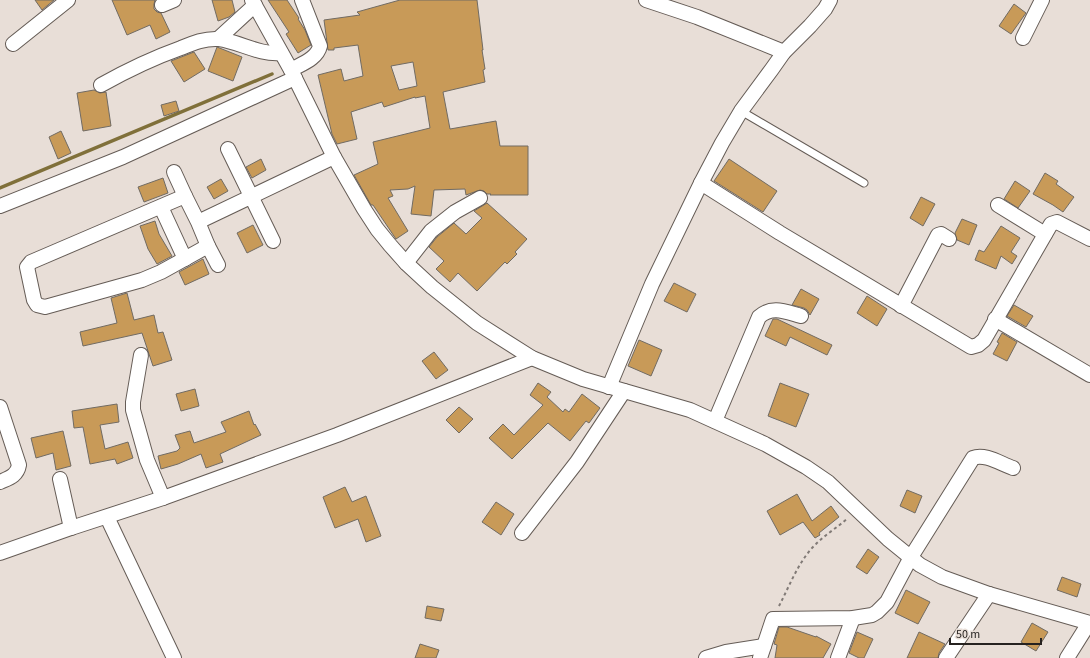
<svg xmlns="http://www.w3.org/2000/svg" width="1090" height="658" viewBox="0 0 1090 658" font-family="'Source Sans 3',sans-serif">
  <style>
    .lines { fill: none; stroke-linecap: round; stroke-linejoin: round }
    .stream { stroke: #80703a; stroke-width: 3.5 }
    .building { fill: #c89a58; stroke: #716b63; fill-rule: evenodd }
    .service-casing { stroke: #655c56; stroke-width: 9 }
    .minor-casing { stroke: #655c56; stroke-width: 16 }
    .path { stroke: #817a76; stroke-width: 2; stroke-dasharray: 3 3; stroke-linecap: butt }
    .service { stroke: #fff; stroke-width: 7 }
    .minor { stroke: #fff; stroke-width: 14 }
  </style>
  <rect width="100%" height="100%" fill="#e8ded7"/>
  <g class="lines">
    <path class="stream" d="M0 188 272 74"/>
  </g>
  <g class="building">
    <path d="M35 0H54L42 10Z"/>
    <path d="M112 0H155L154 4V9L157 12 161 13 170 32 156 39 150 25 127 35Z"/>
    <path d="M212 0H232L235 12 229 17 218 21Z"/>
    <path d="M268 0H287L299 18 298 19 305 30 311 45 298 53 286 34 289 32Z"/>
    <path d="M400 0H477L483 50H482L485 69 483 70 485 82 443 92 450 129 496 121 500 146H528V195H490L491 194H487L484 191 480 190 466 195 465 189 434 190 431 216 411 214 415 186 408 189 390 190 393 196 388 198 408 231 396 239 373 205H371L354 175 378 164 373 142 430 128 425 96 415 98V97L384 107 382 102 351 112 357 139 337 144 332 134 318 75 341 69 344 81 363 76 358 45 334 48V50H328L324 20 360 15 357 12ZM413 62 417 86 399 90 391 66Z"/>
    <path d="M1014 4 1026 13 1011 34 999 26Z"/>
    <path d="M217 47 242 57 233 81 208 71Z"/>
    <path d="M194 52 205 69 184 82 171 61Z"/>
    <path d="M94 90 100 93 106 92 111 126 83 131 77 93Z"/>
    <path d="M176 101 179 111 164 116 161 105Z"/>
    <path d="M61 131 71 153 58 159 49 137Z"/>
    <path d="M261 159 266 170 252 178 246 167Z"/>
    <path d="M729 159 777 191 763 212 714 181Z"/>
    <path d="M1045 173 1058 181 1056 184 1074 197 1063 212 1053 205 1033 194Z"/>
    <path d="M163 178 168 193 144 202 138 187Z"/>
    <path d="M221 179 228 191 214 199 207 187Z"/>
    <path d="M1015 181 1030 191 1018 208 1004 199Z"/>
    <path d="M921 197 935 204 923 226 910 218Z"/>
    <path d="M487 203 527 239 515 252 517 254 507 264 505 262 477 291 458 273 450 282 436 269 444 261 429 247 437 237 454 223 466 234 482 218 474 211Z"/>
    <path d="M962 219 977 225 969 245 957 240 955 233Z"/>
    <path d="M155 221 159 234 172 256 157 264 148 249 140 226Z"/>
    <path d="M253 225 263 245 247 253 237 233Z"/>
    <path d="M1001 226 1020 238 1011 252 1017 256 1012 264 1001 256 996 269 975 260 979 250 984 252Z"/>
    <path d="M203 259 209 274 185 285 179 272Z"/>
    <path d="M674 283 696 294 687 312 664 301Z"/>
    <path d="M801 289 819 299 810 315 807 310 804 308 792 305Z"/>
    <path d="M127 293 134 320 154 315 158 333 163 332 172 360 153 366 142 333 83 346 80 332 117 323 111 298Z"/>
    <path d="M867 296 887 309 877 326 857 313Z"/>
    <path d="M1014 305 1033 316 1026 327 1007 316Z"/>
    <path d="M773 319H777L832 345 827 355 790 337 786 346 765 336Z"/>
    <path d="M1002 333 1017 342 1007 361 993 354 999 343 997 342Z"/>
    <path d="M639 340 662 350 651 376 628 366Z"/>
    <path d="M434 352 448 370 436 379 422 361Z"/>
    <path d="M538 383 551 392 547 397 563 412 565 409 569 412 582 394 600 408 589 423 586 421 570 441 548 423 512 459 489 438 503 424 514 435 543 405 530 395Z"/>
    <path d="M780 383 809 394 796 427 768 416Z"/>
    <path d="M195 389 199 406 181 411 176 394Z"/>
    <path d="M117 404 119 422 100 425 105 449 128 442 133 458 117 464 115 459 90 464 83 427 74 428 72 411Z"/>
    <path d="M459 407 473 419 459 433 446 420Z"/>
    <path d="M249 411 254 425 255 424 261 435 220 454 223 462 206 468 201 454 178 464 161 469 158 456 177 451 180 448 175 435 190 431 194 443 226 432 221 422Z"/>
    <path d="M63 431 71 466 56 470 53 453 36 458 31 438Z"/>
    <path d="M345 487 352 502 366 496 381 536 366 542 358 519 335 528 323 497Z"/>
    <path d="M907 490 922 496 915 513 900 506Z"/>
    <path d="M797 494 812 521 831 506 839 517 819 533 820 535 815 538 803 522 780 535 767 511Z"/>
    <path d="M496 502 514 514 501 535 482 522Z"/>
    <path d="M868 549 879 557 867 574 856 567Z"/>
    <path d="M1062 577 1081 584 1077 597 1057 590Z"/>
    <path d="M906 590 930 602 918 624 895 613Z"/>
    <path d="M427 606 444 609 441 621 425 618Z"/>
    <path d="M1032 623 1048 632 1036 651 1021 642Z"/>
    <path d="M779 627H787L816 637V636L831 644 823 658H775L777 645 774 644Z"/>
    <path d="M857 632 873 639 864 658H859L849 653Z"/>
    <path d="M919 632 945 644 939 653 938 658H907Z"/>
    <path d="M420 644 439 650 436 658H415Z"/>
  </g>
  <g class="lines">
    <defs>
      <path id="service" d="M741 111 864 183"/>
      <g id="minor">
        <path d="M252 0 291 70 334 157 364 209 377 229 390 245 406 263 432 287 477 323 532 358 583 379 690 410 765 444 806 467 828 482 888 539 920 565 942 577 989 594 1090 623"/>
        <path d="M646 0 697 17 784 52"/>
        <path d="M162 5 174 0"/>
        <path d="M1023 38 1042 0"/>
        <path d="M218 39 255 5"/>
        <path d="M13 44 68 0"/>
        <path d="M291 70C301 64 317 59 320 46L302 0"/>
        <path d="M101 85C126 71 153 58 181 48 193 43 205 38 219 39 240 42 259 55 281 53"/>
        <path d="M228 149 273 241"/>
        <path d="M174 172 185 196"/>
        <path d="M701 183 780 233 971 347 978 345 984 340 1051 224 1057 222 1090 239"/>
        <path d="M998 205 1045 234"/>
        <path d="M0 206 123 157 295 78"/>
        <path d="M161 207 185 259"/>
        <path d="M198 222 185 196 31 262 27 267 34 300 37 305 45 307 142 280 161 272 208 246 198 222 334 157"/>
        <path d="M208 246 218 265"/>
        <path d="M406 263 431 231 455 212 480 198"/>
        <path d="M901 306 938 235 941 234 949 239"/>
        <path d="M995 319 1090 375"/>
        <path d="M141 355 133 402V410L147 460 163 498"/>
        <path d="M609 387 652 284 701 183 722 143 741 111 772 69 784 52 810 26 825 9 830 0"/>
        <path d="M0 407 19 465C17 476 9 478 0 482"/>
        <path d="M715 421 759 317C772 305 786 312 801 316"/>
        <path d="M60 479 71 528"/>
        <path d="M107 517 174 658"/>
        <path d="M522 533 577 462 624 391"/>
        <path d="M0 553 71 528 163 498 337 435 532 358"/>
        <path d="M706 658 726 652 764 646"/>
        <path d="M760 658 773 619 853 618 872 615 877 612 887 602 911 557 973 458C985 453 1001 464 1013 468"/>
        <path d="M838 658 853 618"/>
        <path d="M946 658 989 594"/>
        <path d="M1067 658 1089 623"/>
      </g>
    </defs>
    <use href="#service" class="service-casing"/>
    <use href="#minor" class="minor-casing"/>
    <path class="path" d="M779 606C790 585 799 560 816 544 826 534 838 527 848 518"/>
    <use href="#service" class="service"/>
    <use href="#minor" class="minor"/>
  </g>
  <path d="M950 638v6h91v-6" fill="none" stroke="#262220" stroke-width="2"/>
  <text x="956" y="638" font-size="12" fill="#262220" stroke="#e8ded7" stroke-width="3" paint-order="stroke">50 m</text>
</svg>
